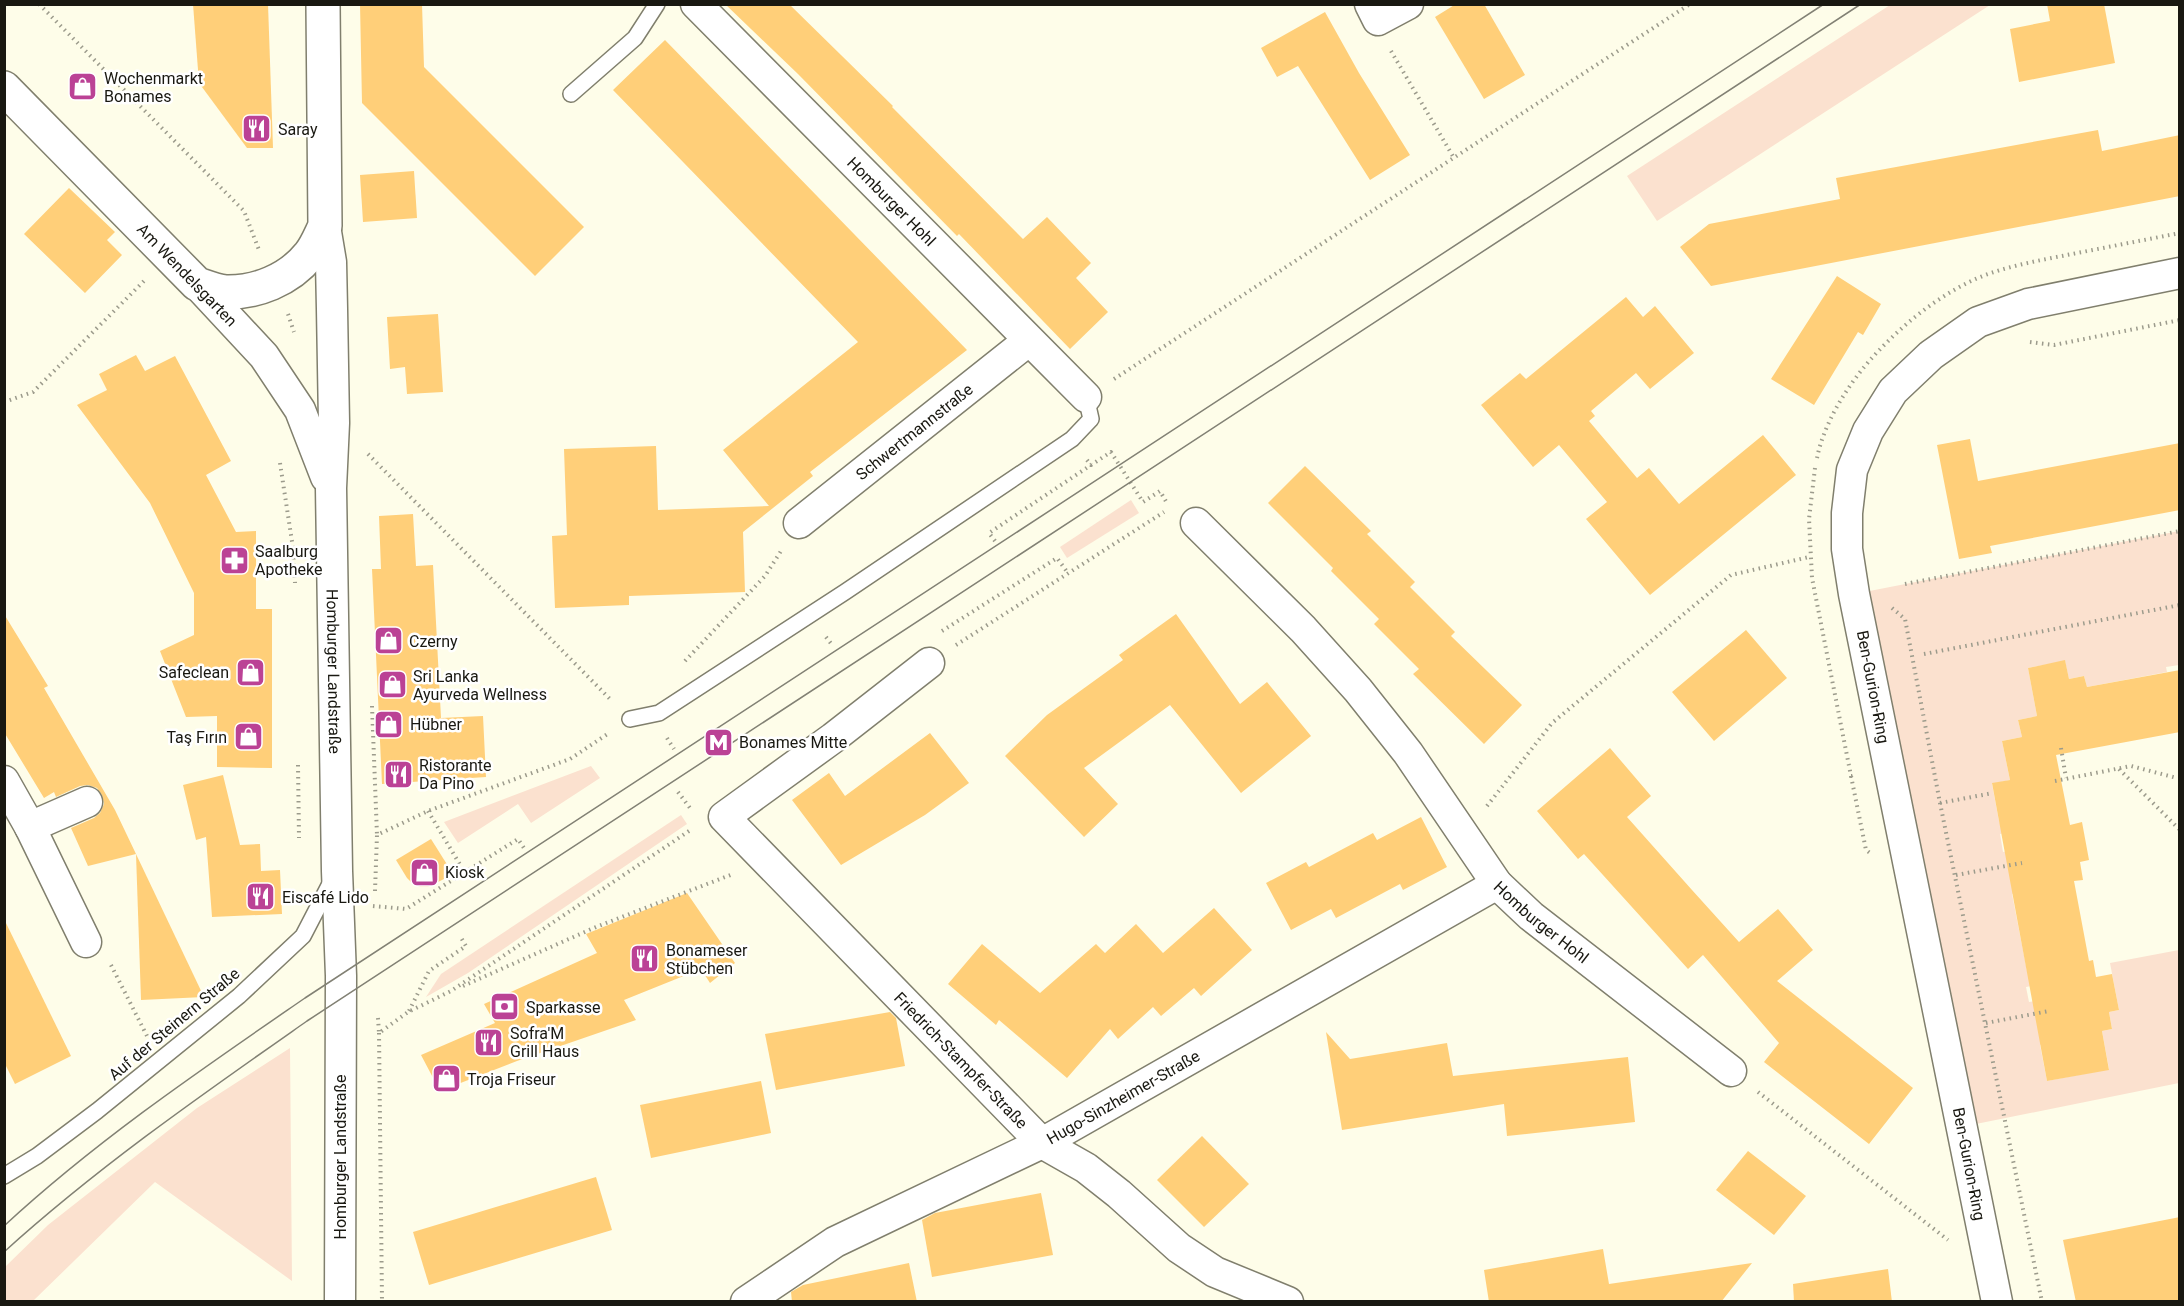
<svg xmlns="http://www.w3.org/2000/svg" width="2184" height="1306" viewBox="0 0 2184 1306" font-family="Roboto,sans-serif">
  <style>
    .green { fill: #fbe1cf }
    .building { fill: #ffcf79 }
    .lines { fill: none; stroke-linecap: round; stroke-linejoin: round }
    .lane-casing { stroke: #807f6d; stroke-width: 18 }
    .street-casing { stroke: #807f6d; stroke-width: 33 }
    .secondary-casing { stroke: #807f6d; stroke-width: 36 }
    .path { stroke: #9c9b8c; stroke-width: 4; stroke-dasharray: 1.5 4.5; stroke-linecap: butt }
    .lane { stroke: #fff; stroke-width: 15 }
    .street { stroke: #fff; stroke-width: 30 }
    .secondary { stroke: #fff; stroke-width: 33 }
    .tram { stroke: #828174; stroke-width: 1.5 }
    .labels { text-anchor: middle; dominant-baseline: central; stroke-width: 5; stroke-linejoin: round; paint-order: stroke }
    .poi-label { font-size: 16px; fill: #191811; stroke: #fff; text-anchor: start }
    .street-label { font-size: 16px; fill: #191811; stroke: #fff }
  </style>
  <rect width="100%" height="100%" fill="#fefde9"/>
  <g class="green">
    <path d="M1890 5H1990L1657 221 1627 176Z"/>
    <path d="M1131 500 1139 513 1067 558 1060 547Z"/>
    <path d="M2179 531V665L2166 667 2167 672 2087 687 2084 676 2069 679 2065 661 2028 668 2037 716 2018 720 2022 737 2002 741 2010 780 1992 784 1999 821 2005 833 2000 834 2003 852 2019 849 2016 893 2012 894 2027 971 2037 985 2026 987 2029 1002 2047 999 2046 1043 2040 1045 2047 1081 2109 1069 2102 1031 2112 1029 2109 1012 2119 1010 2110 963 2179 950V1083L1961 1127 1854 594Z"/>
    <path d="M591 766 600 778 531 823 518 804 458 843 444 822Z"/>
    <path d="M681 815 687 824 468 973 426 997 441 974Z"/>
    <path d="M290 1048 292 1281 155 1182 33 1301H5V1267L48 1225 197 1108Z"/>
  </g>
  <g class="building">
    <path d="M193 4H268L273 148H247L199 83Z"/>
    <path d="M360 4H422L424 67 584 227 535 276 362 103Z"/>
    <path d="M725 4H789L893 106 892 107 1023 239 1047 217 1091 263 1076 278 1108 312 1070 349 959 234 957 236 798 74Z"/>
    <path d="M1456 4H1484L1525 75 1484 99 1435 17Z"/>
    <path d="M2047 4H2104L2115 63 2019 82 2010 29 2050 21Z"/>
    <path d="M1325 12 1359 73 1410 155 1370 180 1298 66 1277 77 1261 48Z"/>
    <path d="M665 40 967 350 810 472 813 476 743 532 745 592 629 596V605L555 608 552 536 567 535 564 449 656 446 658 510 769 506 723 450 858 342 613 90Z"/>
    <path d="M2098 130 2102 151 2180 135V196L1711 286 1680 247 1709 224 1840 199 1836 178Z"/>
    <path d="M414 171 417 218 363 222 360 175Z"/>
    <path d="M69 188 115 232 107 240 122 255 85 293 24 234Z"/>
    <path d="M1837 276 1881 304 1863 335 1858 332 1814 405 1771 379Z"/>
    <path d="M1626 297 1643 317 1655 306 1694 353 1650 389 1636 373 1591 411 1595 416 1589 421 1637 478 1649 468 1679 504 1763 435 1796 475 1650 595 1586 519 1607 502 1559 445 1533 467 1481 405 1520 373 1526 379Z"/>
    <path d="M438 314 443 392 407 394 405 367 390 369 387 317Z"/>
    <path d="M136 355 145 371 175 356 231 461 206 475 236 532 256 531V609H272V768L217 767V716L186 717 160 651 194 635V593L150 503 77 405 107 390 99 374Z"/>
    <path d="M1970 439 1978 481 2180 443V510L1990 546 1992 553 1959 559 1937 445Z"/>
    <path d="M1305 466 1371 531 1367 534 1415 582 1410 587 1455 632 1451 636 1522 705 1484 744 1413 674 1419 669 1374 624 1379 619 1331 571 1333 568 1268 503Z"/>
    <path d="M413 514 416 566 433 565 441 718 483 716 486 777 382 784 372 569H381L379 516Z"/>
    <path d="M4 614 48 686 44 688 115 810 136 854 88 866 71 828 94 818 100 813 104 804 102 795 97 788 88 785 80 786 56 797 54 792 44 798 4 732Z"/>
    <path d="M1176 614 1240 704 1267 682 1311 736 1241 793 1170 705 1084 768 1118 804 1084 837 1005 756 1047 715 1123 660 1119 655Z"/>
    <path d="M1746 630 1787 678 1714 741 1672 692Z"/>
    <path d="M2065 660 2069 679 2084 676 2087 687 2180 670V732L2056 755 2070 825 2082 822 2089 860 2080 862 2083 880 2074 881 2089 961 2093 960 2096 977 2112 974 2119 1010 2109 1012 2112 1029 2102 1031 2109 1070 2047 1081 1992 783 2010 780 2002 741 2022 737 2018 720 2037 716 2028 668Z"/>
    <path d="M930 733 969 783 925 815 841 865 792 800 829 773 845 796Z"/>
    <path d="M1610 748 1651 796 1627 817 1692 890 1739 942 1778 909 1813 950 1777 981 1913 1088 1869 1144 1764 1062 1779 1043 1703 955 1688 969 1584 854 1578 859 1537 811Z"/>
    <path d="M223 775 240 845 260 844 261 871 280 870 282 914 212 917 206 837 196 840 183 785Z"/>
    <path d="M1421 817 1447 867 1403 890 1400 884 1336 918 1331 909 1291 930 1266 883 1306 862 1309 867 1373 833 1377 840Z"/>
    <path d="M431 839 448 866 446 878 428 887H420L413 884 407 878 396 860Z"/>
    <path d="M136 854 204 997 141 1000Z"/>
    <path d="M687 893 735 963 710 983 701 969 624 1000 636 1020 517 1061 440 1091 421 1055 495 1023 484 1004 597 953 586 934Z"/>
    <path d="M1214 908 1252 950 1201 996 1194 988 1161 1016 1153 1007 1118 1039 1110 1029 1067 1078 999 1020 996 1025 948 984 982 944 1040 993 1096 944 1105 953 1136 924 1163 953Z"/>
    <path d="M4 919 71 1056 15 1084 4 1062Z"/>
    <path d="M890 1012 896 1018 905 1066 776 1090 765 1034Z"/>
    <path d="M1326 1032 1350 1059 1447 1043 1453 1076 1628 1057 1635 1122 1507 1136 1504 1104 1342 1130Z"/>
    <path d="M761 1081 771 1133 651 1158 640 1105Z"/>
    <path d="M1202 1136 1249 1184 1204 1227 1157 1180Z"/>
    <path d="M1748 1151 1806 1196 1774 1235 1716 1190Z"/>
    <path d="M596 1177 612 1230 429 1285 413 1232Z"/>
    <path d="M1041 1193 1053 1255 932 1277 922 1220 935 1213Z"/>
    <path d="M2180 1217V1302H2076L2063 1240Z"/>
    <path d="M1603 1249 1609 1284 1752 1263 1721 1302H1489L1484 1270Z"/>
    <path d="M909 1263 917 1302H792L791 1292 803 1285Z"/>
    <path d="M1888 1269 1892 1302H1794L1793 1284Z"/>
  </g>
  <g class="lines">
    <defs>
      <g id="lane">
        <path d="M571 94 635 38 657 4"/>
        <path d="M630 719 659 713 845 592 1072 439 1091 419 1086 397"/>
        <path d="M4 1176 37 1156 97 1111 239 996 303 936 331 882"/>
      </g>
      <g id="street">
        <path id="s1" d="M696 4 1086 397"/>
        <path d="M1370 4 1378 20 1408 4"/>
        <path id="s2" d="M325 226 331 262 332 309 334 423 331 488 337 871 341 976 340 1302"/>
        <path d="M197 284 264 356 300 410 326 477"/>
        <path id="s3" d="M799 523 1028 341"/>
        <path id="s4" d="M1196 523 1303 629 1358 690 1408 753 1497 884 1531 916 1731 1071"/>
        <path id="s5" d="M929 663 833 738 724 817 1042 1143 1086 1168 1119 1194 1179 1248 1215 1272 1288 1302"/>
        <path d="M4 781 30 827 86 942"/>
        <path d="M30 827 87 802"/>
        <path id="s6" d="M746 1302 835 1242 1042 1143 1497 884"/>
        <path d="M1997 1302 1854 594 1847 549V513L1852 470 1868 431 1893 391 1931 355 1978 322 2028 304 2180 273"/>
      </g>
      <path id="secondary" d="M4 88 197 284C206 287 216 291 225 292 256 293 289 280 309 255 316 247 320 236 325 226L323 4"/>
    </defs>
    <use href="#lane" class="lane-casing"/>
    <use href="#street" class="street-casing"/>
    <use href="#secondary" class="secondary-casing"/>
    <g class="path">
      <path d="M39 4 244 211 259 250"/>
      <path d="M1391 51 1454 158"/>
      <path d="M288 314 294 332"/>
      <path d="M2030 342 2054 345 2180 320"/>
      <path d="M1114 379 1690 4"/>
      <path d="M4 402 33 392 145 280"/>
      <path d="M368 454 612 701"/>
      <path d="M1817 458C1824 423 1847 386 1871 359 1899 328 1930 302 1967 283 1999 267 2037 261 2072 254 2108 247 2144 240 2180 233"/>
      <path d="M1087 460 1091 465 1111 452 1143 502 1160 491 1168 505"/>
      <path d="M280 463 293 548 295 583"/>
      <path d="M1815 468 1809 519 1812 578 1851 776H1855"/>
      <path d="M995 541 989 533 1091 465"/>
      <path d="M1905 584 2180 531"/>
      <path d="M1892 608 1905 619 1940 803 2042 1302"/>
      <path d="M942 631 1057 558 1068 573"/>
      <path d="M826 637 833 646"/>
      <path d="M956 645 1164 512"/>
      <path d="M1924 654 2180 605"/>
      <path d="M685 661 765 576 781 551"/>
      <path d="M372 706 377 835"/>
      <path d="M667 738 674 749"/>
      <path d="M2061 748 2066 778"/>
      <path d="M298 765 299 838"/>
      <path d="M2119 769 2180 830"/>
      <path d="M1851 776 1866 850 1870 853"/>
      <path d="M2055 781 2131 766 2177 778"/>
      <path d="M678 792 690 808"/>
      <path d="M1940 803 1993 793"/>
      <path d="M1487 806 1552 723 1731 575 1809 557"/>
      <path d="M428 811 465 873"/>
      <path d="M1956 875 2022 863"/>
      <path d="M375 891 377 835 428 811 570 759 609 733"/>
      <path d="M373 906 406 909 518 839 524 848"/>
      <path d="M111 965 147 1036"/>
      <path d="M463 986 596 927 733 874"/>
      <path d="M409 1011 429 971 466 946 460 936"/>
      <path d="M378 1018 379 1033 408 1012 451 991 692 829"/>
      <path d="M1986 1023 2049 1011"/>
      <path d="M379 1033 382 1302"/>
      <path d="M1758 1092 1948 1240"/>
    </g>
    <use href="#lane" class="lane"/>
    <use href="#street" class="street"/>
    <use href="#secondary" class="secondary"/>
    <g class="tram">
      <path d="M4 1226C97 1140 202 1069 305 998L1824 4"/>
      <path d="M4 1252C99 1166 203 1094 307 1021L1861 4"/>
    </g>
  </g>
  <defs>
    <symbol id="shop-square" viewBox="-11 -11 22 22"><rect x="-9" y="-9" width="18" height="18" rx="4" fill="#bb4295" stroke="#fff"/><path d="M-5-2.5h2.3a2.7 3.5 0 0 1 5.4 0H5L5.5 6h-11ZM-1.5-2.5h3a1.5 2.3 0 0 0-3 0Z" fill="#fff"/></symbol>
    <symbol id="restaurant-square" viewBox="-11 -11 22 22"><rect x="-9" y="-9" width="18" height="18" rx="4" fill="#bb4295" stroke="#fff"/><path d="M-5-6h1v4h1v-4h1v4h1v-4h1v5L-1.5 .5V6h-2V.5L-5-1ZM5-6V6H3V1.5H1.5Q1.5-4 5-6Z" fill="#fff"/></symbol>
    <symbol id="pharmacy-square" viewBox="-11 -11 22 22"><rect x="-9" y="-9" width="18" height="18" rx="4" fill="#bb4295" stroke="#fff"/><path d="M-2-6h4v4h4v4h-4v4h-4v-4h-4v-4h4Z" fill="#fff"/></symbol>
    <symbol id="metro-square" viewBox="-11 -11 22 22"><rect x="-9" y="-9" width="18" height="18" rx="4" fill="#bb4295" stroke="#fff"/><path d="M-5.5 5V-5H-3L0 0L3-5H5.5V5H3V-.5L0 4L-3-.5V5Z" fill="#fff"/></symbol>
    <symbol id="bank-square" viewBox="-11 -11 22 22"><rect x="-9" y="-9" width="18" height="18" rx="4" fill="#bb4295" stroke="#fff"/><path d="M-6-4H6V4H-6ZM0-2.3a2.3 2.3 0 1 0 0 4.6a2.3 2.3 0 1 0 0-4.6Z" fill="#fff"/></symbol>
  </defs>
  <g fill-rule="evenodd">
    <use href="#shop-square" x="66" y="70" width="33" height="33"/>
    <use href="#restaurant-square" x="240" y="112" width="33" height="33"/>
    <use href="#pharmacy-square" x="218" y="544" width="33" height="33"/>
    <use href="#shop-square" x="372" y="624" width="33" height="33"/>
    <use href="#shop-square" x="234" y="656" width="33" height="33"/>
    <use href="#shop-square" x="376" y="668" width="33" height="33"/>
    <use href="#shop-square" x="372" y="708" width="33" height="33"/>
    <use href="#shop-square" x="232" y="720" width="33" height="33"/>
    <use href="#metro-square" x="702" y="726" width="33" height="33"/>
    <use href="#restaurant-square" x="382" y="758" width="33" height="33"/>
    <use href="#shop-square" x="408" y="856" width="33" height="33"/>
    <use href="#restaurant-square" x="244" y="880" width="33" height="33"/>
    <use href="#restaurant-square" x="628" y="942" width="33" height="33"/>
    <use href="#bank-square" x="488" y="990" width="33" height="33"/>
    <use href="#restaurant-square" x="472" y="1026" width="33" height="33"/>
    <use href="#shop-square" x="430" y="1062" width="33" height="33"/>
  </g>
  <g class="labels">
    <g class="poi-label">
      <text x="104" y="78">Wochenmarkt<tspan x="104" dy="18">Bonames</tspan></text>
      <text x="278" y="129">Saray</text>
      <text x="255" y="551">Saalburg<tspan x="255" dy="18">Apotheke</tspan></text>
      <text x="409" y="641">Czerny</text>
      <text x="229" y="672" text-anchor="end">Safeclean</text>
      <text x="413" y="676">Sri Lanka<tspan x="413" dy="18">Ayurveda Wellness</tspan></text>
      <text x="410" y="724">Hübner</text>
      <text x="227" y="737" text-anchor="end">Taş Fırın</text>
      <text x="739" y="742">Bonames Mitte</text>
      <text x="419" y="765">Ristorante<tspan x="419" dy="18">Da Pino</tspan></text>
      <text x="445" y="872">Kiosk</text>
      <text x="282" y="897">Eiscafé Lido</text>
      <text x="666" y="950">Bonameser<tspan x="666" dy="18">Stübchen</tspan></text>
      <text x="526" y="1007">Sparkasse</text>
      <text x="510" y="1033">Sofra'M<tspan x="510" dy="18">Grill Haus</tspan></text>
      <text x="467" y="1079">Troja Friseur</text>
    </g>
    <g class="street-label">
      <text stroke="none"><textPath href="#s1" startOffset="278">Homburger Hohl</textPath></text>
      <text transform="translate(187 275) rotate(46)">Am Wendelsgarten</text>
      <text stroke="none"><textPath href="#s3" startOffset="147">Schwertmannstraße</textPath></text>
      <text stroke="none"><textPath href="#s2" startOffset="446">Homburger Landstraße</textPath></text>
      <text transform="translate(1873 687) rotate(79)">Ben-Gurion-Ring</text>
      <text stroke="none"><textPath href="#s4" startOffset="530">Homburger Hohl</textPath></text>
      <text transform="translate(174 1024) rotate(-40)">Auf der Steinern Straße</text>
      <text stroke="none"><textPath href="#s5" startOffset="596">Friedrich-Stampfer-Straße</textPath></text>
      <text stroke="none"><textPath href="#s6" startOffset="430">Hugo-Sinzheimer-Straße</textPath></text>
      <text transform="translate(340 1157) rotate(-90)">Homburger Landstraße</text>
      <text transform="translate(1969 1164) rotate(79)">Ben-Gurion-Ring</text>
    </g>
  </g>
  <rect width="2184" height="1306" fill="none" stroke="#191811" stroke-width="12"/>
</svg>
